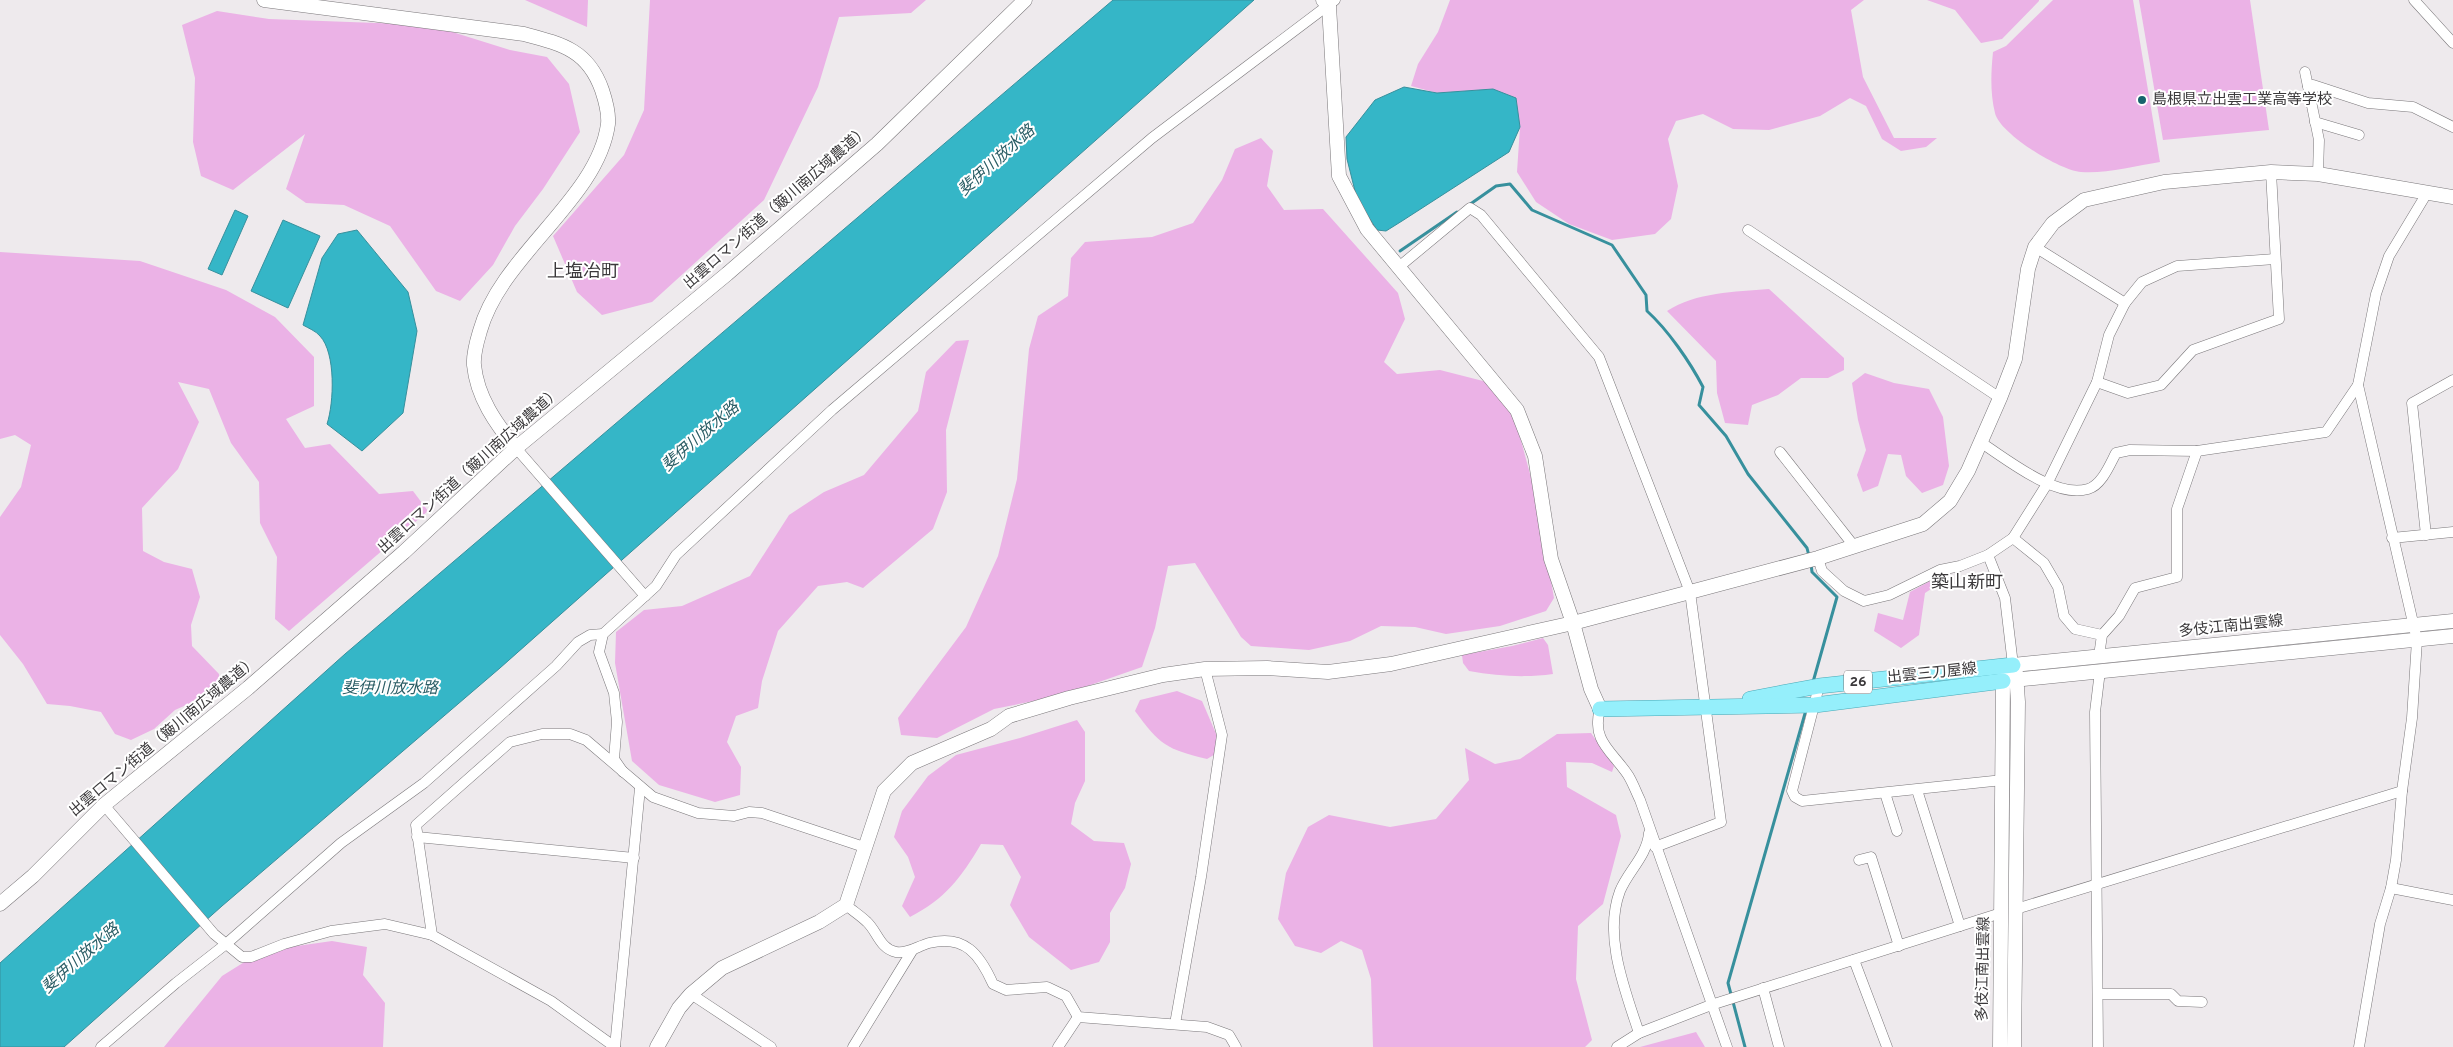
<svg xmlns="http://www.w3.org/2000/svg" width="2453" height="1047" viewBox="0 0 2453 1047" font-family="Overpass,'Noto Sans JP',sans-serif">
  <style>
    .green { fill: #ebb2e6 }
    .water { fill: #35b6c7; stroke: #37909d }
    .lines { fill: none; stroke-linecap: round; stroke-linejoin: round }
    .stream { stroke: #37909d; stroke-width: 3 }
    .street-casing { stroke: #7a777a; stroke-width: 11 }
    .secondary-casing { stroke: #7a777a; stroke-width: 15 }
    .primary-casing { stroke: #48a8b6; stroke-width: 16 }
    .street { stroke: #fff; stroke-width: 10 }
    .secondary { stroke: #fff; stroke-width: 14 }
    .primary { stroke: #95effb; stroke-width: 15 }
    .poi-dot { fill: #16636d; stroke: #fff; stroke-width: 2 }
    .labels { text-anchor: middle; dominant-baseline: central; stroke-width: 4; stroke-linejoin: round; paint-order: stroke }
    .shield { fill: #fff; stroke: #767476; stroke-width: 1 }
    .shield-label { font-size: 14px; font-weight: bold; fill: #3b393b }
    .poi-label { font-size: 15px; fill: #3b393b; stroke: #fff; text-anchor: start }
    .street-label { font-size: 15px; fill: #3b393b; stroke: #fff }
    .water-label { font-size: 16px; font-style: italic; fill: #2a5d65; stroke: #fff }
    .quarter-label { font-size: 18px; fill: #3b393b; stroke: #fff }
  </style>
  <rect width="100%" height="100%" fill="#eeeaed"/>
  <g class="green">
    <path d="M525 0H588L587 27Z"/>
    <path d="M650 0H926L911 13 839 17 818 87 764 200 652 302 602 315 577 292 553 236 624 155 644 110Z"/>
    <path d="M1450 0H1864L1851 10 1863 77 1894 138H1937L1926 147 1901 151 1882 139 1866 106 1850 98 1820 116 1769 130 1733 129 1703 114 1676 121 1668 139 1678 186 1671 219 1655 234 1612 240 1569 224 1536 202 1517 172 1520 127 1493 89 1437 93 1411 86 1418 64 1438 32Z"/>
    <path d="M1927 0H2039V1L2002 39 1981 43 1955 10Z"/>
    <path d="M2053 0H2133L2160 162C2136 166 2104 174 2081 172 2060 171 1999 133 1995 113 1990 93 1991 72 1993 52L2006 46Z"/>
    <path d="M2139 0H2250L2269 130 2163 140Z"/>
    <path d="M217 11 269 19 430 25 510 50 547 57 569 84 580 132 543 189 515 226 493 265 460 301 436 291 390 226 344 205 306 203 286 189 305 134 233 190 201 176 193 142 195 78 182 25Z"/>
    <path d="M1261 138 1273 151 1267 186 1284 210 1323 209 1398 293 1405 319 1384 362 1397 374 1440 370 1487 382 1513 411 1536 496 1554 598 1546 611 1500 626 1446 634 1415 627 1381 626 1350 641 1309 650 1251 646 1241 637 1195 563 1168 566 1155 628 1142 667 1059 696 994 709 937 738 901 735 898 718 966 627 998 556 1017 479 1029 349 1038 316 1068 296 1071 258 1085 242 1152 237 1193 223 1222 180 1235 149Z"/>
    <path d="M0 252 140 261 226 290 275 317 314 357V406L286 419 305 448 330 444 379 494 413 491 428 511 289 631 275 619 277 557 260 523 259 482 231 443 209 389 178 382 199 422 178 469 142 508 143 551 164 562 192 569 200 597 191 625 192 646 219 674 220 690 175 710 154 729 131 740 115 734 101 712 70 706 47 704 23 664 0 635V517L21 487 31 445 15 435 0 439Z"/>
    <path d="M1769 289 1844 358V370L1828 378H1801L1778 395 1752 405 1748 425 1725 423 1717 393 1716 361 1667 311C1696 292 1735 292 1769 289Z"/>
    <path d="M969 340 946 430 947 492 933 529 863 588 847 582 818 586 778 631 762 681 758 708 736 716 727 742 741 767 740 795 715 802 659 785 632 761 615 663 616 632 644 610 682 606 750 576 789 515 824 492 864 475 918 411 926 372 956 341Z"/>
    <path d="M1865 373 1894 383 1929 389 1943 417 1949 466 1943 485 1922 493 1906 476 1901 455 1888 454 1878 486 1863 492 1857 475 1866 450 1858 420 1852 383Z"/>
    <path d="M1943 574 1946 579 1925 593 1919 635 1901 648 1874 631 1878 613 1903 620 1910 592Z"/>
    <path d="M1543 638 1548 645 1553 674C1524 678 1498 676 1469 671L1463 663 1462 655 1512 646Z"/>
    <path d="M1177 691 1202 701 1217 736V753L1207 759C1166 749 1160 745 1135 711L1140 700Z"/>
    <path d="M1077 720 1085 732V781L1075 803 1071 824 1094 841 1124 843 1131 864 1125 888 1110 913V942L1099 962 1071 970 1029 937 1010 905 1021 877 1003 845 981 844C961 878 945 899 910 917L902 906 915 877 908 857 894 837 902 811 928 776 956 755 1020 738Z"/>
    <path d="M1591 733 1614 766 1612 772 1592 763 1566 762 1567 787 1616 815 1621 836 1603 904 1578 926 1576 979 1592 1040 1585 1047H1373L1371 979 1362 950 1341 941 1321 953 1295 946 1278 919 1286 873 1308 827 1329 815 1390 827 1436 819 1469 780 1465 748 1495 764 1520 759 1557 734Z"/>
    <path d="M332 941 367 947 363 975 385 1003 383 1047H164L222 976 262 951Z"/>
    <path d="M1696 1032 1705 1047H1640Z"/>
  </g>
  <g class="water">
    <path d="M1113 0H1254L500 668 222 906 64 1047H0V963L345 654Z"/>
    <path d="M1404 87 1437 93 1493 89 1516 98 1520 127 1509 152 1402 221 1386 231 1377 230 1357 199 1347 159 1346 137 1375 100Z"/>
    <path d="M235 210 248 216 222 275 208 269Z"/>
    <path d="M283 220 320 236 288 308 251 291Z"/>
    <path d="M357 230 408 292 417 331 403 413 362 451 327 424C334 403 336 353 320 336 316 331 308 328 303 325L322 258 338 234Z"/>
  </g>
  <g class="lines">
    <g class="stream">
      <path d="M1469 205 1496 186 1510 184 1532 210 1612 245 1646 295 1647 311C1668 330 1690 362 1703 387L1699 405 1726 436 1748 474 1807 548 1809 556"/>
      <path d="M1400 251 1457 212"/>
      <path d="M1811 564 1812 572 1837 597 1813 682"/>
      <path d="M1745 1047 1728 983 1806 710"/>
    </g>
    <defs>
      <g id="street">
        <path d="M2414 0 2453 43"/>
        <path d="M2305 72 2319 140 2318 174"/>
        <path d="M2308 86 2313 85 2368 103 2413 107 2453 127"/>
        <path d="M2315 122 2359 135"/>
        <path d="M1748 230 2000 398"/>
        <path d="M2035 247 2125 303"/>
        <path d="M1400 266 1470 208 1481 215 1599 357 1690 592 1721 822 1655 847"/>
        <path d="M2097 382 2128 393 2161 385 2193 350 2279 319 2271 172"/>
        <path d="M2358 385 2417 640 2412 718 2402 791 2396 860 2391 888 2380 924 2359 1047"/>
        <path d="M1980 442C2007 459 2055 499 2088 489 2102 485 2110 464 2116 453L2130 450 2197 451 2326 432 2358 385 2376 294 2389 256 2427 193"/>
        <path d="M516 448 645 596"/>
        <path d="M1780 452 1854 546"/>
        <path d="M2426 535 2412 403 2453 380"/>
        <path d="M2013 538 2044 563 2058 587 2064 616 2075 629 2102 635"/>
        <path d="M2392 538 2453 532"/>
        <path d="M1988 555 2005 598 2013 665"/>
        <path d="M1818 558 1822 571 1844 591 1864 601 1889 595 1940 570 1960 566 1988 555 2013 538 2047 484 2097 382 2109 335 2125 303 2142 282 2177 266 2275 259"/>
        <path d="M2099 656 2102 635 2119 616 2135 588 2177 577V509L2197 451"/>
        <path d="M1819 686 1792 791 1795 797 1802 801 2003 780"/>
        <path d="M1600 709C1591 741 1612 751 1628 775 1633 783 1636 792 1640 800L1727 1047"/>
        <path d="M623 772 614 759 617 722 614 693 599 652 603 634 656 586 676 555 832 410 1152 138 1335 0"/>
        <path d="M1917 790 1960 926"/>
        <path d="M1885 793 1897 831"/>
        <path d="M104 805 214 934 242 957H251L284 944 331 931 385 924 432 935 551 1001 615 1047"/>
        <path d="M417 837 634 858"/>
        <path d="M1859 860 1871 857 1899 946"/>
        <path d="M2391 888 2453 900"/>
        <path d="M846 905C853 911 861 916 867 922 877 931 880 949 896 952 908 954 918 946 929 943 965 934 980 955 993 984L1006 990 1047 987 1066 996 1078 1017 1207 1027 1229 1035 1236 1047"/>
        <path d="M2016 909 2402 791"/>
        <path d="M432 935 416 825 510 742 542 734H570L586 740 653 797 698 813 734 816 749 812 762 813 864 847"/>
        <path d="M1854 960 1887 1047"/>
        <path d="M1763 988 1779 1047"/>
        <path d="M691 994 771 1047"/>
        <path d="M2098 994H2171L2178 1001 2202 1002"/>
        <path d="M1175 1024 1201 877 1222 735 1205 669"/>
        <path d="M1639 1033C1625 990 1603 936 1620 891 1628 871 1647 856 1649 833"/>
        <path d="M101 1047 176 983 226 944 341 843 424 783 556 666 578 642 590 635 603 634"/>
        <path d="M615 1047 640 788"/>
        <path d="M853 1047 912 951"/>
        <path d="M1058 1047 1078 1017"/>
        <path d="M1617 1047 1639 1033 1711 1005 2001 913"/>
        <path d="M2098 1047 2095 712 2100 671"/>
      </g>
      <g id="secondary">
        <path d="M264 0 524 34C562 44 588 50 602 90 605 99 609 114 608 124 598 199 501 255 480 331 477 341 473 354 474 365 477 397 496 424 516 448"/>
        <path d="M1323 0 1329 6 1339 176 1367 229 1517 410 1535 456 1551 559 1573 623 1591 689 1600 709"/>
        <path d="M2013 665 2453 621"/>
        <path d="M2003 681 2453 636"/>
        <path d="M0 904 33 876 104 805 248 688 404 552 516 448 727 274 877 144 1025 0"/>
        <path d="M657 1047 679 1008 691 994 722 968 819 922 846 905 884 791 912 763 991 729 1009 716 1069 698 1163 675 1205 669 1267 668 1328 672 1391 664 1573 623 1690 592 1818 558 1923 524 1950 501 1968 471 2000 398 2015 359 2028 269 2035 247 2053 223 2084 200 2164 182 2271 172 2318 174 2453 197"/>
        <path d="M2000 1047 2003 681 2008 674"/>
        <path d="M2014 1047 2018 702 2016 673"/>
      </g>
      <g id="primary">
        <path d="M1750 699 1819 686 2013 665"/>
        <path d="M1600 709 1815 705 2003 681"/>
      </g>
    </defs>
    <use href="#street" class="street-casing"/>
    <use href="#secondary" class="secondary-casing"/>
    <use href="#primary" class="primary-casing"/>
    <use href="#street" class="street"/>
    <use href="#secondary" class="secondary"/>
    <use href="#primary" class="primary"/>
  </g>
  <circle class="poi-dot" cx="2142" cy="100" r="5"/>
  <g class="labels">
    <rect class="shield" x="1844" y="670.5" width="28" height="23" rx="4"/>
    <g class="shield-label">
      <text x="1858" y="682">26</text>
    </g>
    <g class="poi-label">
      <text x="2152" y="100">島根県立出雲工業高等学校</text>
    </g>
    <g class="street-label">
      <text transform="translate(777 208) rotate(-41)">出雲ロマン街道（簸川南広域農道）</text>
      <text transform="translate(470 471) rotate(-42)">出雲ロマン街道（簸川南広域農道）</text>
      <text transform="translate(2231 627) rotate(-6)">多伎江南出雲線</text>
      <text transform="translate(1932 674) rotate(-6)">出雲三刀屋線</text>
      <text transform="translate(164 737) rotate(-40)">出雲ロマン街道（簸川南広域農道）</text>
      <text transform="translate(1984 969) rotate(-89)">多伎江南出雲線</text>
    </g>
    <g class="water-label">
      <text transform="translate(997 161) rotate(-42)">斐伊川放水路</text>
      <text transform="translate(701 437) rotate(-41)">斐伊川放水路</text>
      <text x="390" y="689">斐伊川放水路</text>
      <text transform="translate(81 959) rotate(-41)">斐伊川放水路</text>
    </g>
    <g class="quarter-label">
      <text x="583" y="272">上塩冶町</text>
      <text x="1967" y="583">築山新町</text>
    </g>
  </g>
</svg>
